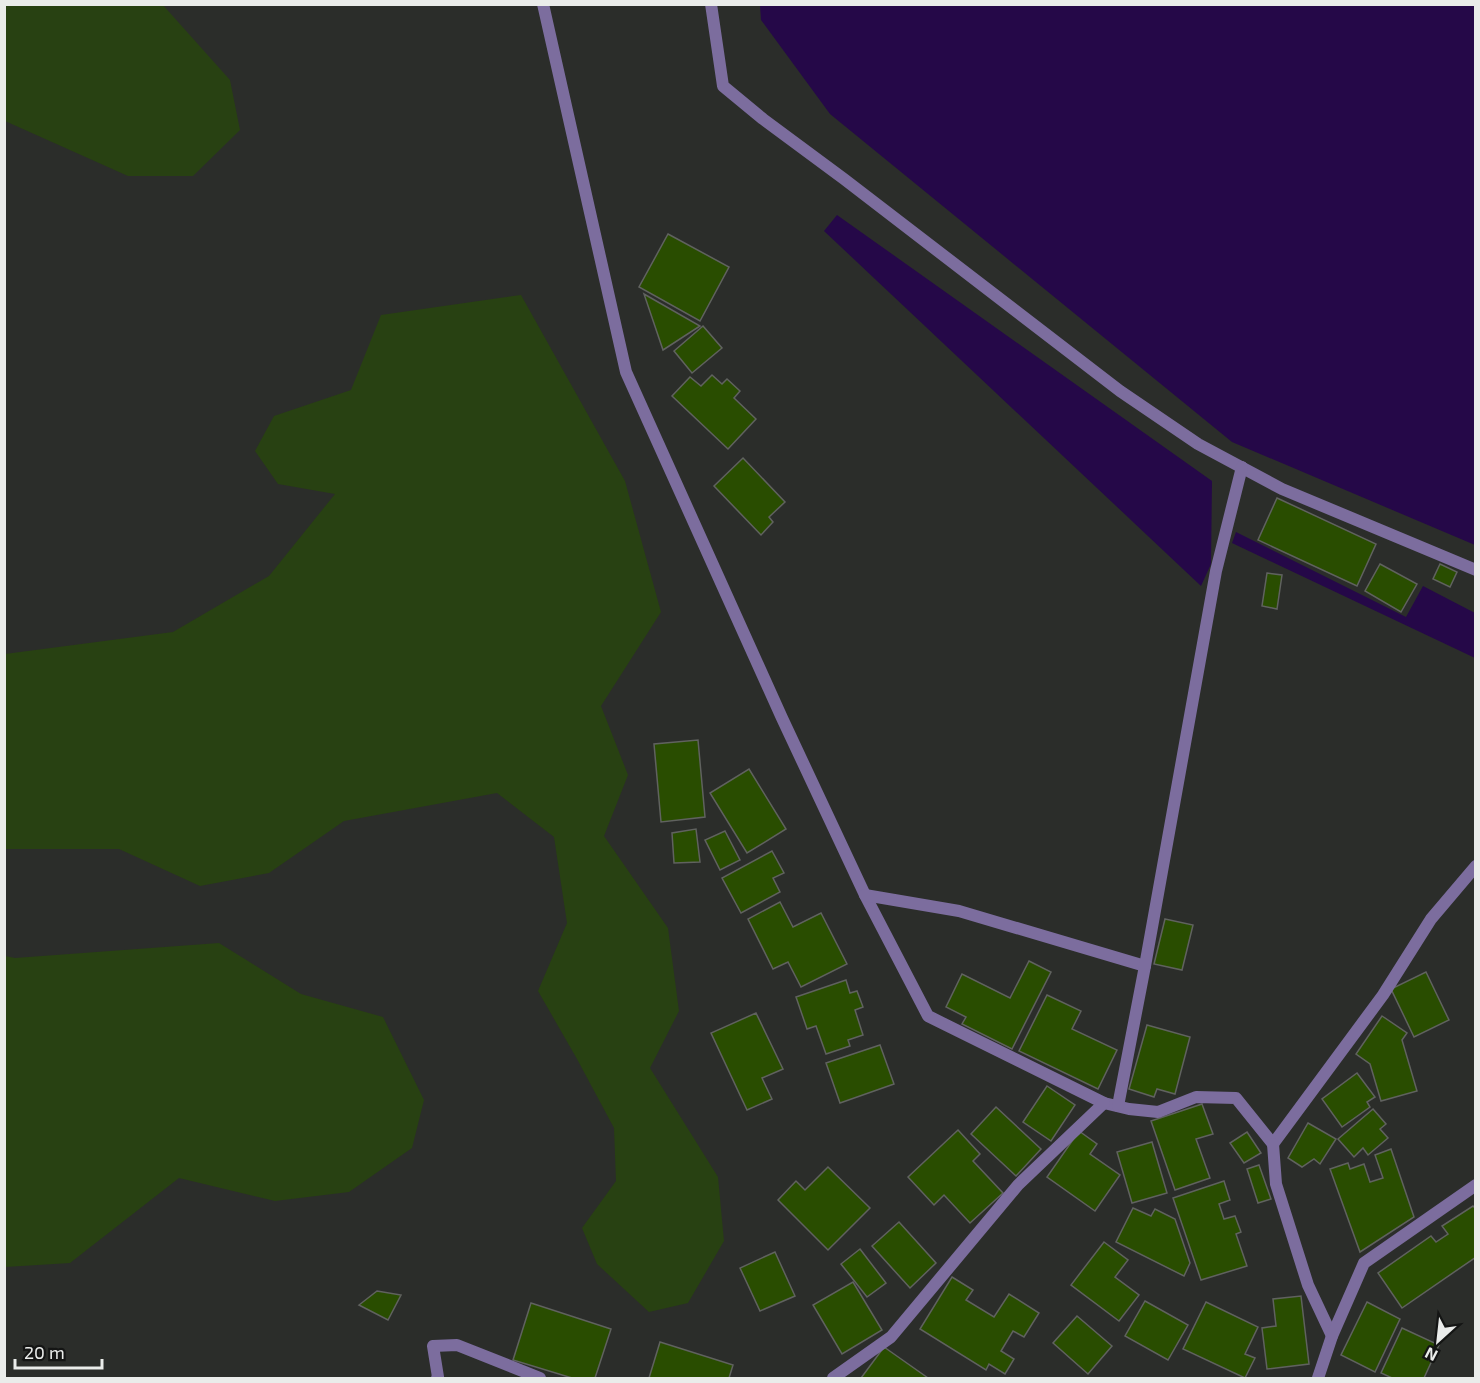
<svg xmlns="http://www.w3.org/2000/svg" width="1480" height="1383" viewBox="0 0 1480 1383" font-family="'Exo 2',sans-serif">
  <style>
    .green { fill: #284112 }
    .water { fill: #250848 }
    .building { fill: #294d00; stroke: #60625f; stroke-width: 1.5 }
    .lines { fill: none; stroke-linecap: round; stroke-linejoin: round }
    .street { stroke: #7c6d9e; stroke-width: 12 }
  </style>
  <rect width="100%" height="100%" fill="#2b2d2a"/>
  <g class="green">
    <path d="M162 4 230 80 240 130 193 176H128L5 121V5Z"/>
    <path d="M521 295 625 481 661 612 601 706 628 775 604 836 668 928 679 1011 650 1068 718 1177 724 1241 688 1303 649 1312 597 1264 582 1228 616 1181 614 1128 577 1059 538 991 567 923 554 837 497 793 344 821 269 873 200 886 119 849H5V654L173 632 269 576 335 494 278 484 255 451 274 416 351 390 381 315Z"/>
    <path d="M219 943 301 994 383 1017 424 1100 412 1148 349 1192 275 1201 179 1178 70 1263 5 1267V956L15 958Z"/>
  </g>
  <g class="water">
    <path d="M760 5H1475V545L1232 442 830 114 761 20Z"/>
    <path d="M837 215 1212 481 1211 564 1201 586 824 231Z"/>
    <path d="M1236 532 1406 617 1423 586 1475 613V658L1232 543Z"/>
  </g>
  <g class="building">
    <path d="M668 234 729 267 700 321 639 287Z"/>
    <path d="M644 294 700 326 663 350Z"/>
    <path d="M703 326 722 348 692 373 674 351Z"/>
    <path d="M712 375 722 384 727 379 740 391 734 398 756 419 728 449 672 396 690 377 701 386Z"/>
    <path d="M743 458 785 502 769 517 773 522 761 535 714 486Z"/>
    <path d="M1277 498 1376 544 1357 586 1258 540Z"/>
    <path d="M1380 564 1417 584 1401 612 1365 591Z"/>
    <path d="M1440 564 1457 572 1450 587 1433 579Z"/>
    <path d="M1267 573 1282 575 1277 609 1262 606Z"/>
    <path d="M698 740 705 817 661 822 654 744Z"/>
    <path d="M749 769 786 829 747 853 710 793Z"/>
    <path d="M696 829 700 862 674 863 672 833Z"/>
    <path d="M725 831 740 860 720 870 705 840Z"/>
    <path d="M772 851 784 873 773 878 780 892 741 913 722 878Z"/>
    <path d="M780 902 793 927 821 913 847 964 801 987 788 962 773 969 748 919Z"/>
    <path d="M1165 919 1193 925 1182 970 1154 964Z"/>
    <path d="M1029 961 1051 972 1012 1049 962 1024 966 1017 946 1007 962 974 1010 998Z"/>
    <path d="M1426 972 1449 1020 1414 1037 1391 989Z"/>
    <path d="M846 980 850 993 857 991 863 1007 855 1010 863 1035 848 1040 850 1046 826 1054 816 1026 807 1029 796 997Z"/>
    <path d="M1047 995 1081 1011 1072 1029 1117 1050 1098 1089 1019 1051Z"/>
    <path d="M756 1013 783 1069 762 1078 772 1099 747 1110 711 1033Z"/>
    <path d="M1382 1016 1407 1033 1402 1040 1417 1091 1381 1101 1370 1064 1356 1054Z"/>
    <path d="M1147 1025 1190 1037 1175 1094 1157 1089 1154 1097 1129 1089Z"/>
    <path d="M880 1045 894 1084 840 1103 826 1063Z"/>
    <path d="M1357 1073 1375 1097 1367 1102 1370 1107 1342 1127 1322 1099Z"/>
    <path d="M1047 1086 1075 1105 1051 1141 1023 1122Z"/>
    <path d="M1202 1104 1213 1134 1196 1139 1210 1178 1175 1190 1151 1121Z"/>
    <path d="M996 1107 1041 1149 1016 1176 971 1134Z"/>
    <path d="M1373 1109 1386 1124 1380 1129 1388 1138 1368 1155 1363 1148 1354 1157 1338 1139Z"/>
    <path d="M1308 1123 1336 1139 1320 1164 1314 1159 1302 1167 1288 1158Z"/>
    <path d="M958 1130 980 1154 973 1161 1003 1193 970 1223 944 1195 934 1205 908 1177Z"/>
    <path d="M1079 1131 1097 1144 1090 1154 1120 1175 1095 1211 1047 1177Z"/>
    <path d="M1247 1132 1261 1153 1244 1163 1230 1143Z"/>
    <path d="M1152 1142 1167 1193 1132 1203 1117 1152Z"/>
    <path d="M1391 1149 1414 1217 1360 1252 1330 1169 1348 1163 1350 1169 1364 1164 1370 1182 1383 1178 1375 1155Z"/>
    <path d="M1259 1165 1271 1199 1258 1203 1247 1169Z"/>
    <path d="M828 1167 870 1208 828 1250 778 1200 796 1181 805 1190Z"/>
    <path d="M1224 1181 1230 1200 1219 1204 1224 1219 1235 1216 1241 1232 1236 1234 1247 1266 1201 1280 1173 1198Z"/>
    <path d="M1473 1206 1476 1209V1257L1402 1308 1378 1273 1431 1236 1436 1242 1448 1234 1442 1226Z"/>
    <path d="M1133 1208 1151 1216 1155 1209 1175 1219 1190 1263 1184 1276 1116 1242Z"/>
    <path d="M899 1222 936 1263 910 1288 872 1246Z"/>
    <path d="M1104 1242 1128 1260 1115 1277 1139 1295 1119 1321 1071 1285Z"/>
    <path d="M860 1249 886 1283 867 1297 841 1264Z"/>
    <path d="M775 1252 795 1296 760 1311 740 1268Z"/>
    <path d="M952 1277 973 1290 966 1300 994 1317 1009 1294 1039 1313 1024 1337 1013 1331 1001 1351 1014 1359 1005 1374 989 1364 986 1370 920 1329Z"/>
    <path d="M853 1282 882 1330 842 1354 813 1305Z"/>
    <path d="M377 1291 401 1295 388 1320 359 1305Z"/>
    <path d="M1301 1296 1309 1364 1267 1369 1262 1328 1276 1326 1273 1299Z"/>
    <path d="M1145 1301 1188 1325 1168 1360 1125 1336Z"/>
    <path d="M1206 1302 1258 1327 1245 1354 1255 1358 1245 1378 1183 1349Z"/>
    <path d="M1367 1302 1400 1319 1375 1372 1341 1355Z"/>
    <path d="M531 1303 611 1329 595 1378H572L513 1360Z"/>
    <path d="M1077 1316 1112 1346 1088 1374 1053 1343Z"/>
    <path d="M1402 1328 1439 1345 1424 1378H1392L1381 1373Z"/>
    <path d="M660 1342 733 1365 729 1378H649Z"/>
    <path d="M884 1347 928 1378H861Z"/>
  </g>
  <g class="lines">
    <g class="street">
      <path d="M543 4 626 372 782 718 865 895 928 1016 1104 1103 1129 1109 1158 1112 1196 1097 1236 1098 1273 1144 1383 995 1431 919 1476 866"/>
      <path d="M711 4 723 86 763 119 844 179 1120 391 1198 444 1282 489 1476 570"/>
      <path d="M865 895 959 911 1145 966"/>
      <path d="M1118 1106 1145 966 1216 571 1242 467"/>
      <path d="M1273 1144 1276 1184 1308 1285 1332 1336"/>
      <path d="M437 1378 438 1377 433 1346 457 1345 540 1378"/>
      <path d="M833 1378 891 1337 1018 1185 1104 1103"/>
      <path d="M1318 1378 1332 1336 1364 1263 1476 1185"/>
    </g>
  </g>
  <rect width="1480" height="1383" fill="none" stroke="#eaecea" stroke-width="12"/>
  <g transform="translate(1438 1341) rotate(207)" stroke="#141514" stroke-width="4.5" paint-order="stroke">
  <path d="M0-4.5L10 22L0 15L-10 22Z" fill="#eaecea"/>
  <text y="-9" font-size="16" font-weight="bold" text-anchor="middle" fill="#eaecea">N</text>
  </g>
  <path d="M15 1359v9h87v-9" fill="none" stroke="#eaecea" stroke-width="3"/>
  <text x="24" y="1359" font-size="18" fill="#eaecea" stroke="#141514" stroke-width="4.5" paint-order="stroke">20 m</text>
</svg>
